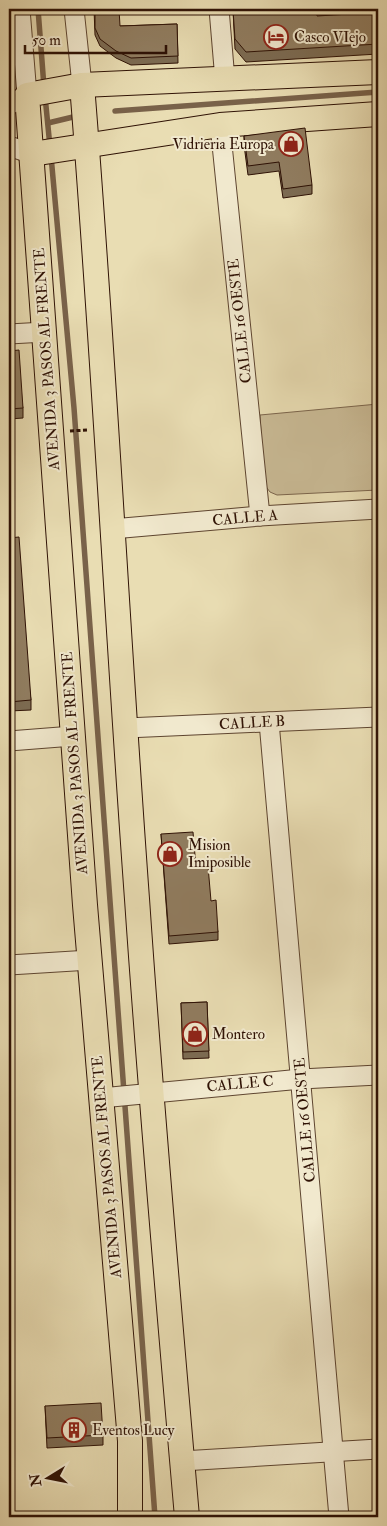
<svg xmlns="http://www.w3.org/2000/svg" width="387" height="1526" viewBox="0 0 387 1526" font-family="'IM FELL Double Pica',serif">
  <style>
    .green { fill: #c9ba95; stroke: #7c664d }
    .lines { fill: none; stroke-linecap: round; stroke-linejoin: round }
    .stream { stroke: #79624a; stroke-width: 5.5 }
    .minor-casing { stroke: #5e4530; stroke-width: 21 }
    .major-casing { stroke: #2f1205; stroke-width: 26 }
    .path { stroke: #2f1205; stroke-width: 3; stroke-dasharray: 4 2.5; stroke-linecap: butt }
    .minor { stroke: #f1e9ce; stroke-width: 19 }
    .major { stroke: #e9ddb3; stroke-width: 24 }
    .wall { fill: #7c6b52; stroke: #2f1205 }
    .building { fill: #907c5f; stroke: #2f1205 }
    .labels { text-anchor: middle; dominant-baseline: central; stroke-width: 4; stroke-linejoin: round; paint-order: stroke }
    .poi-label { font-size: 15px; fill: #2f1205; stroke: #f1e9ce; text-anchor: start }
    .street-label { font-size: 15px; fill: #2f1205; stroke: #f1e9ce }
  </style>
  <rect width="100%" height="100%" fill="#e9ddb3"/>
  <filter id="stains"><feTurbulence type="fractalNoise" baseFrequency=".004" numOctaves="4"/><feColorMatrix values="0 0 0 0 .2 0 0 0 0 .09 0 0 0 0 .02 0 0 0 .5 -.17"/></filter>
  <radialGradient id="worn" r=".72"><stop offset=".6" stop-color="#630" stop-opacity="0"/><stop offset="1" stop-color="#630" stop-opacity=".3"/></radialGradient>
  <path class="green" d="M378 404V490L277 495 270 492 264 484 260 415Z"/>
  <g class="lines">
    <g class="stream">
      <path d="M38 9 44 87"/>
      <path d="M45 96 50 147"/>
      <path d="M115 111 378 92"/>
      <path d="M48 123 73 117"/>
      <path d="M51 156 74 408 155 1517"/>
    </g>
    <defs>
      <g id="minor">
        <path d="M74 9 82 85"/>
        <path d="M219 9 225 80"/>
        <path d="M9 105 27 95 20 9"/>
        <path d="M220 125 260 516"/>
        <path d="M9 146 32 154"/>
        <path d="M9 334 45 332"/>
        <path d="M112 529 260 516 378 509"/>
        <path d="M269 722 339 1517"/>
        <path d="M126 728 378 717"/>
        <path d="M9 741 73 736"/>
        <path d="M9 965 90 960"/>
        <path d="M101 1098 301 1079 378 1075"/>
        <path d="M182 1461 378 1449"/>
      </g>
      <g id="major">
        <path d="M82 85C104 356 117 627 137 899 151 1105 169 1311 187 1517"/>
        <path d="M32 154 220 125 378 114"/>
        <path d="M130 1517V1441L85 905 27 95 82 85 378 72"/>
      </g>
    </defs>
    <use href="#minor" class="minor-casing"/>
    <use href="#major" class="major-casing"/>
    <path class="path" d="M70 431 87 430"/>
    <use href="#minor" class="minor"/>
    <use href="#major" class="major"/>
  </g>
  <g class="wall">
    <path d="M94 9 120 26 177 24 178 63 131 65 116 58 100 46 95 35Z"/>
    <path d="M365 9H378V54L246 62 235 49 233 10 317 16 366 13Z"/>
    <path d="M244 136 312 185V194L283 198 279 171 248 175 244 145Z"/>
    <path d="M9 351 23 408V418L9 419Z"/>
    <path d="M9 538 31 700V710L9 711Z"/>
    <path d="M161 834 211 901 218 932V940L169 944Z"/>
    <path d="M207 1002 209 1058 183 1059 181 1003Z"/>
    <path d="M45 1406 103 1435V1445L47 1448Z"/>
  </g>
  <g class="building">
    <path d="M95 9H119L120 26 177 24 178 56 131 58 116 51 100 39 95 28Z"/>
    <path d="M249 9H317V16L366 13V9H378V44L246 52 235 39 233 10Z"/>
    <path d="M305 128 312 185 283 189 279 162 248 166 244 136Z"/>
    <path d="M19 350 23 408 9 409V351Z"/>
    <path d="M19 537 31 700 9 702V538Z"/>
    <path d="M193 832 196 867 208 866 211 901 216 900 218 932 169 936 161 834Z"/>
    <path d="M207 1002 209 1051 183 1052 181 1003Z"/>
    <path d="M101 1403 103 1435 47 1438 45 1406Z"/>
  </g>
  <defs>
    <symbol id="hotel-ring" viewBox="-11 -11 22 22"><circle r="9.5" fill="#f1e9ce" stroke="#8f2418" stroke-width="1.5"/><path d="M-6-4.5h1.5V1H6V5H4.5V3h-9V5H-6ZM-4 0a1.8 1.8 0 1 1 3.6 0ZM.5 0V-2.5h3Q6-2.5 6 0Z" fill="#8f2418"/></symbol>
    <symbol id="shop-ring" viewBox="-11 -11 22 22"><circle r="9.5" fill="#f1e9ce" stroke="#8f2418" stroke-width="1.5"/><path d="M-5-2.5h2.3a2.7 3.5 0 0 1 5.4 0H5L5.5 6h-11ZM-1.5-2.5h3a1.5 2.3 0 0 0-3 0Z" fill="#8f2418"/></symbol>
    <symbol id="building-ring" viewBox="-11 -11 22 22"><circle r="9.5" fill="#f1e9ce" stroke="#8f2418" stroke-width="1.5"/><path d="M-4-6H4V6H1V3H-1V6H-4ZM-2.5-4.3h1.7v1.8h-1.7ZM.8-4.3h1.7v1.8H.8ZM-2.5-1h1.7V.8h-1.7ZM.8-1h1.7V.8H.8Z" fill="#8f2418"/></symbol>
  </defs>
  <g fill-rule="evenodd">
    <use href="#hotel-ring" x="262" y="23" width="28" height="28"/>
    <use href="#shop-ring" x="277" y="130" width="28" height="28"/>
    <use href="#shop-ring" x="156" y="840" width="28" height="28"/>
    <use href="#shop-ring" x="181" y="1020" width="28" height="28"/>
    <use href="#building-ring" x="60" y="1416" width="28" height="28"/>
  </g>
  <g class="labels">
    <g class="poi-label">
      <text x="294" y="37">Casco VIejo</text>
      <text x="274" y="144" text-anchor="end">Vidrieria Europa</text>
      <text x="188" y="845">Mision<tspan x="188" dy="17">Imiposible</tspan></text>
      <text x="212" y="1034">Montero</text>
      <text x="92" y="1430">Eventos Lucy</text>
    </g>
    <g class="street-label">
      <text transform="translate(240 321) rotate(-96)">CALLE 16 OESTE</text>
      <text transform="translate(47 359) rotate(-94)">AVENIDA 3 PASOS AL FRENTE</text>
      <text transform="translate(245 518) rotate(-5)">CALLE A</text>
      <text transform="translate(252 723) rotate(-3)">CALLE B</text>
      <text transform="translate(75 763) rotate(-94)">AVENIDA 3 PASOS AL FRENTE</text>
      <text transform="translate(240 1084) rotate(-5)">CALLE C</text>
      <text transform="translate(305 1120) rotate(-95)">CALLE 16 OESTE</text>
      <text transform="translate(107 1167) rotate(-95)">AVENIDA 3 PASOS AL FRENTE</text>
    </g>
  </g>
  <rect width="387" height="1526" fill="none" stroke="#e9ddb3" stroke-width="30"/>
  <rect x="10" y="10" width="367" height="1506" fill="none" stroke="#2f1205" stroke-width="2.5"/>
  <rect x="15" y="15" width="357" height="1496" fill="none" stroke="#2f1205"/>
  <g transform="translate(48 1478) rotate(260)" stroke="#f1e9ce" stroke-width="4" paint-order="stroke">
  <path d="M0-4L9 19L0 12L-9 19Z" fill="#2f1205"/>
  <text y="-8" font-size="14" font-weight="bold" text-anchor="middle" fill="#2f1205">N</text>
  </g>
  <path d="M25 45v8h141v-8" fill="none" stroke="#2f1205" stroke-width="2.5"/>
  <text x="32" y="45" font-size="15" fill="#2f1205" stroke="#f1e9ce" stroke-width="4" paint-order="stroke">50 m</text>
  <rect width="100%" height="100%" filter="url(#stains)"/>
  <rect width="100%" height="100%" fill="url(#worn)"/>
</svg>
